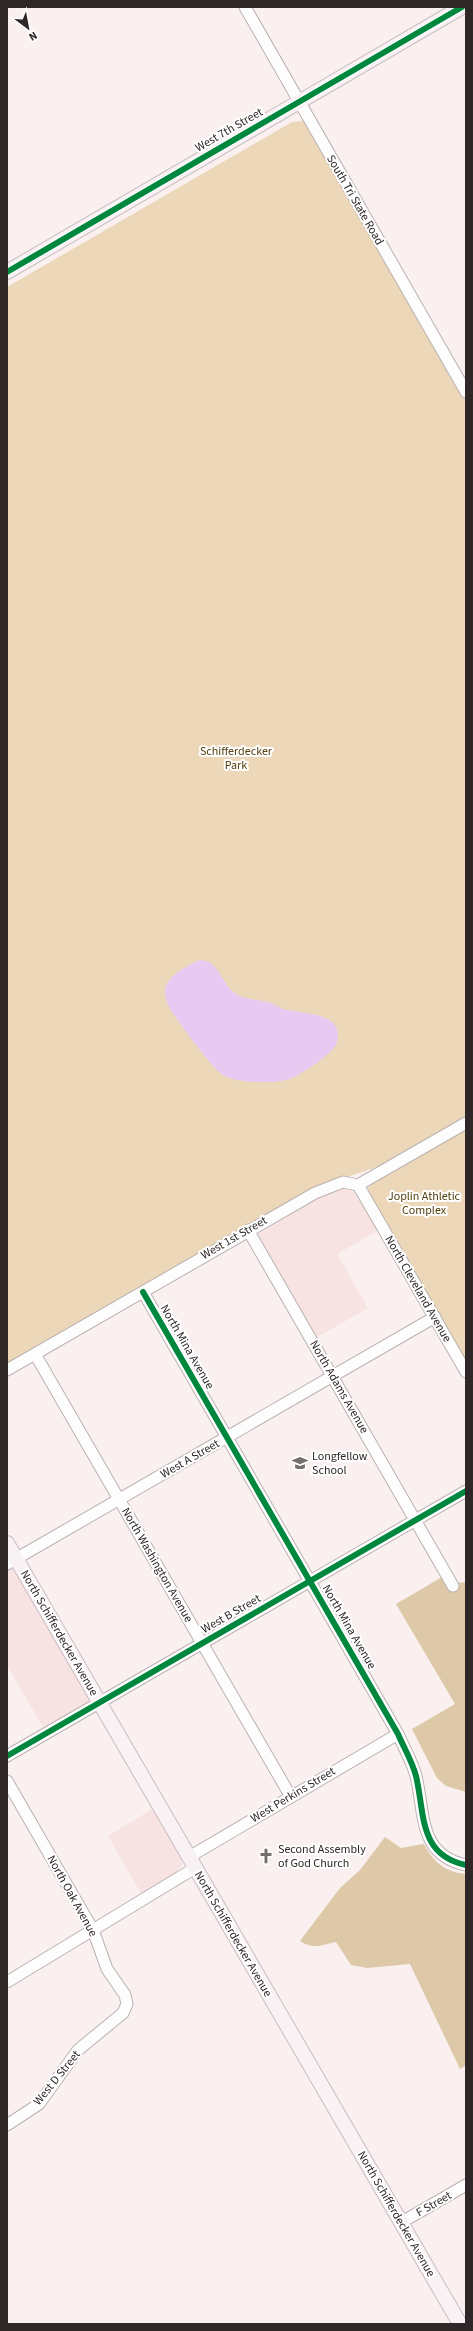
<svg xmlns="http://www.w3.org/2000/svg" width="473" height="2331" viewBox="0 0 473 2331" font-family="'Source Sans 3',sans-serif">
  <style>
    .built { fill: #f8e3e3 }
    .green { fill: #ecd8b8 }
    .forest { fill: #ddc9a7 }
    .water { fill: #e6caf2 }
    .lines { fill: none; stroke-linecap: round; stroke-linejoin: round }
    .minor-casing { stroke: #bab2b1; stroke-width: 13 }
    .major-casing { stroke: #cbbcc1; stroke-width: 16 }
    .minor { stroke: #fefdfd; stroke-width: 11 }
    .major { stroke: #f9f2f5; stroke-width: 14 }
    .cycleway-casing { stroke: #fff; stroke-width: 8 }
    .cycleway { stroke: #00873e; stroke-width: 6 }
    .labels { text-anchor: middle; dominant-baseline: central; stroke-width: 4; stroke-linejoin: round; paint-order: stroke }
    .street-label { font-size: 12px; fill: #2f2727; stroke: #fff }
    .park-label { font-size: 12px; fill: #55410f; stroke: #fff }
    .poi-label { font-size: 12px; fill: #2f2727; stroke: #fff; text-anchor: start }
  </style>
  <rect width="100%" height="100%" fill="#faf0f0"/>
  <g class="built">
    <path d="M346 1187 358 1195 379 1230 337 1254 368 1308 316 1338 256 1234 257 1231 324 1194Z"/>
    <path d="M12 1567 91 1700 89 1703 44 1729 7 1665V1569Z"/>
    <path d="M154 1808 182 1857V1865L173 1876 142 1895 108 1836Z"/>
  </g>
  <g class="green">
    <path d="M303 121 307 123 466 397V1119L386 1164 314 1188 7 1364V287L292 122Z"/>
    <path d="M466 1130V1363L369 1194 368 1188 372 1183Z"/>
  </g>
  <g class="forest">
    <path d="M442 1577 457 1583 466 1582V1792L446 1786 437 1778 412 1729 455 1704 396 1604Z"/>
    <path d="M385 1837 401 1848 424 1844C434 1862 444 1872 466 1874V2065L460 2069 410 1964 367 1968 351 1965 336 1942C322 1945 313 1950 300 1941L340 1888 360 1870Z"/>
  </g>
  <path class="water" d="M200 960C221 961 221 986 238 995 247 1000 260 999 271 1003 275 1004 279 1008 284 1009 303 1015 345 1011 337 1042 335 1053 300 1075 290 1079 276 1084 238 1083 224 1076 215 1072 174 1017 168 1005 166 1001 165 995 165 991 165 977 189 964 200 960Z"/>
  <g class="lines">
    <defs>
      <g id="minor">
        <path d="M245 7 466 392"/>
        <path d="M358 1185 466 1372"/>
        <path d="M248 1230 453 1586"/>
        <path d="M143 1292 398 1734C404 1748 412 1761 416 1776 425 1813 418 1855 466 1865"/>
        <path d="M35 1354 291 1797"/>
        <path d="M7 1370 315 1193 343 1182 358 1185 466 1123"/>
        <path d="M7 1564 435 1317"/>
        <path d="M7 1756 466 1491"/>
        <path d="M7 1781 93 1930 107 1969 125 1995 127 2004 123 2013 78 2050 39 2104 7 2125"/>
        <path d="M189 1857 398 1734"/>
        <path d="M7 1982 195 1868"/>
        <path d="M402 2222 466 2185"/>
      </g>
      <g id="major">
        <path d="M7 272 462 7"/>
        <path d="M7 1543 460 2324"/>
      </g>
    </defs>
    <use href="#minor" class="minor-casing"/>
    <use href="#major" class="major-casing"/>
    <use href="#minor" class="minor"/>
    <use href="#major" class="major"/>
    <defs>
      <g id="cycleway">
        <path d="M7 272 462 7"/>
        <path d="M143 1292 398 1734C404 1748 412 1761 416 1776 425 1813 418 1855 466 1865"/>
        <path d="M7 1756 466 1491"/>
      </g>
    </defs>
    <use href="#cycleway" class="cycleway-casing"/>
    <use href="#cycleway" class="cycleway"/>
  </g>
  <defs>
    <symbol id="school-bare" viewBox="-9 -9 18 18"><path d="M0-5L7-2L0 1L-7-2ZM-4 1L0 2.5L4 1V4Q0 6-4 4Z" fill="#766d6d" stroke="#fff" stroke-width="2.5" paint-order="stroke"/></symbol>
    <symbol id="church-bare" viewBox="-9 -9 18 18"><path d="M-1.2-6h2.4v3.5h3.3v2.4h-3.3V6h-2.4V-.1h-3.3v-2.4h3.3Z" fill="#766d6d" stroke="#fff" stroke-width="2.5" paint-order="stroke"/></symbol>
  </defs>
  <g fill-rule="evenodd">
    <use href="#school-bare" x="289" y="1452" width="22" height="22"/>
    <use href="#church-bare" x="255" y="1845" width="22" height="22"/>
  </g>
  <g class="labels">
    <g class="street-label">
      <text transform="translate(229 130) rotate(-30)">West 7th Street</text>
      <text transform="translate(355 200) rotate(60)">South Tri State Road</text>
      <text transform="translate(234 1238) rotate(-30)">West 1st Street</text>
      <text transform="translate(418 1289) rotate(60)">North Cleveland Avenue</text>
      <text transform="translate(187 1347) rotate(60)">North Mina Avenue</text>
      <text transform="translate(339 1387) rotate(60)">North Adams Avenue</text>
      <text transform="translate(190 1459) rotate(-30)">West A Street</text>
      <text transform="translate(157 1565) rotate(60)">North Washington Avenue</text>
      <text transform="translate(231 1614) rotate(-30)">West B Street</text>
      <text transform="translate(349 1627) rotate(60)">North Mina Avenue</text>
      <text transform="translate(59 1633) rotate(60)">North Schifferdecker Avenue</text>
      <text transform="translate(293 1795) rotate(-31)">West Perkins Street</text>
      <text transform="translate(72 1896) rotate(61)">North Oak Avenue</text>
      <text transform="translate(233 1934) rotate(60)">North Schifferdecker Avenue</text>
      <text transform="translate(57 2078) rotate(-51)">West D Street</text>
      <text transform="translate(434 2204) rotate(-30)">F Street</text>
      <text transform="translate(396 2214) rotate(60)">North Schifferdecker Avenue</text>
    </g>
    <g class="park-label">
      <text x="236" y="751">Schifferdecker<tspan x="236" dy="14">Park</tspan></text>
      <text x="424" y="1196">Joplin Athletic<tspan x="424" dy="14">Complex</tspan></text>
    </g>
    <g class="poi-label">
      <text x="312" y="1456">Longfellow<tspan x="312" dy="14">School</tspan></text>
      <text x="278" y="1849">Second Assembly<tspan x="278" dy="14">of God Church</tspan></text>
    </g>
  </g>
  <rect width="473" height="2331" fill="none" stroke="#2f2727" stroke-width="16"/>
  <g transform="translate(28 28) rotate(148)" stroke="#ffffff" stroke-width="3" paint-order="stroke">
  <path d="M0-3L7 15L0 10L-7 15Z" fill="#2f2727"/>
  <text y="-6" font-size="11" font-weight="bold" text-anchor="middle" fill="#2f2727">N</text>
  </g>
</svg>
